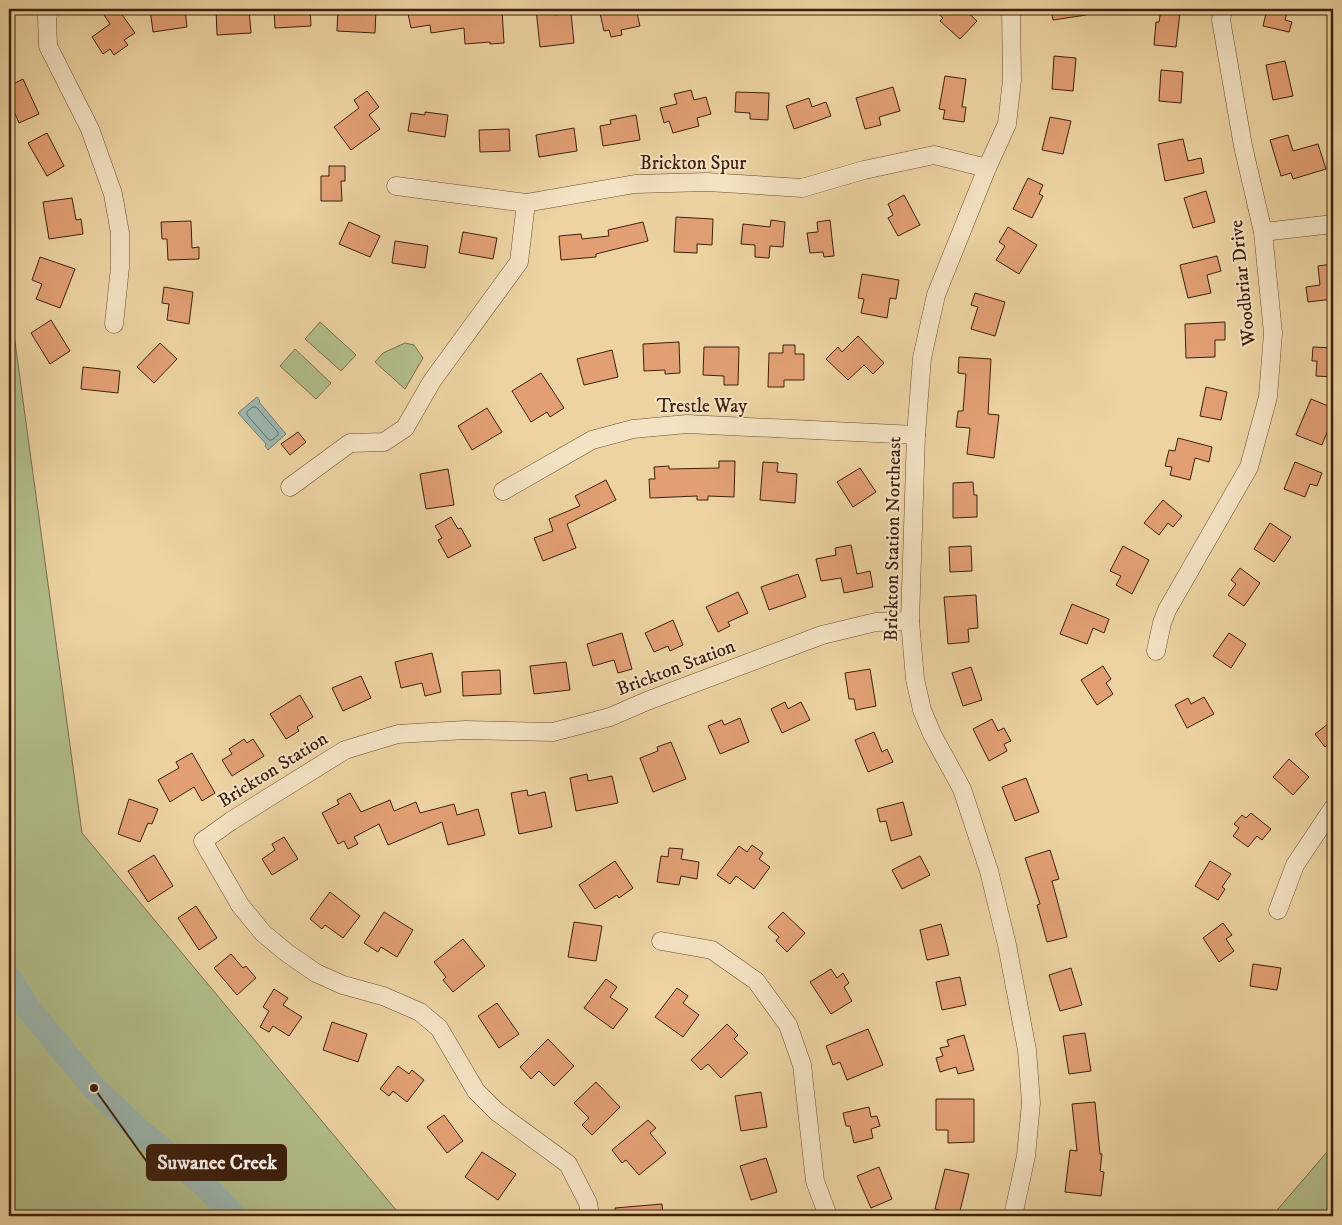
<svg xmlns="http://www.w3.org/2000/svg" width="1342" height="1225" viewBox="0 0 1342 1225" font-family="'IM FELL DW Pica',serif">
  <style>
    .green { fill: #b2be8a; stroke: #786f4c }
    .water { fill: #9cb6af; stroke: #767a6f }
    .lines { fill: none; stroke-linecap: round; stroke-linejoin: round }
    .shore { stroke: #6c6b5f; stroke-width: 1 }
    .river { stroke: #9cb6af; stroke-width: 25 }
    .building { fill: #e29f74; stroke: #3d200f }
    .minor-casing { stroke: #694d34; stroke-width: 19 }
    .minor { stroke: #f3e2c3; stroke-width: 18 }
    .labels { text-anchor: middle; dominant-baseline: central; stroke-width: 4; stroke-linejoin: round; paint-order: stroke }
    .street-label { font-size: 19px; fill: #3d200f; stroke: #f3e2c3 }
    .leader { fill: none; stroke: #3d200f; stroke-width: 2 }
    .callout-dot { fill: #3d200f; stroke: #f3e2c3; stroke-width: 2 }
    .callout { fill: #3d200f; stroke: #3d200f; stroke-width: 2 }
    .callout-label { font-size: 20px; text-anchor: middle; font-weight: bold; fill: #fff }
  </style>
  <rect width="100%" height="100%" fill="#edd3a2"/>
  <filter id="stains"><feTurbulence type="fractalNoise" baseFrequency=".004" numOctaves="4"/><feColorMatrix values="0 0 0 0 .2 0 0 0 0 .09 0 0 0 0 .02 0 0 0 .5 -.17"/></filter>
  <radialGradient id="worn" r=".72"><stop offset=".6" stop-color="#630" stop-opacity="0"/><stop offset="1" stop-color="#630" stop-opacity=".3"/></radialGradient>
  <g class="green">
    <path d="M9 298 82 833 401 1216H11L9 1209Z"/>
    <path d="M320 322 356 355 341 371 305 339Z"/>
    <path d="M405 343 414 345 423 358 405 389 375 362 383 353Z"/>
    <path d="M295 349 331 383 316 399 280 366Z"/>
    <path d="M1333 1145V1216H1272Z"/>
  </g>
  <path class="water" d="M257 397 260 401 259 402 286 434 268 450 265 446 266 444 238 413Z"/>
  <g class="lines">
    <path class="shore" d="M253 407H256L278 432V435L272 440H269L247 415V412Z"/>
    <path class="river" d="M9 978 27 1007 94 1088 142 1133 200 1181 235 1216"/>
  </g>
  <g class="building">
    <path d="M100 9H118L135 33 124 40 128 45 114 55 110 49 103 54 92 37 110 24Z"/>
    <path d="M150 9H185L187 27 153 32Z"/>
    <path d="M216 9H249L251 33 217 35Z"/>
    <path d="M274 9H310L311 26 275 28Z"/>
    <path d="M338 9H376L375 33 337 31Z"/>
    <path d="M407 9H502L504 43 490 44V42L465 44 464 28 431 33 430 25 411 28Z"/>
    <path d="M536 9H555V15L571 13 574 43 540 47Z"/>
    <path d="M599 9H636L640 26 621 30 622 35 611 37 609 30 604 31Z"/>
    <path d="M933 9H964L977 21 960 39 940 21 943 18Z"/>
    <path d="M1051 9H1085L1086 15 1053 20Z"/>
    <path d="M1267 9H1288L1285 20 1292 22 1289 32 1263 26Z"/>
    <path d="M1161 10 1180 12 1176 47 1154 45 1156 22H1159Z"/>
    <path d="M1054 56 1076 58 1073 91 1052 89Z"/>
    <path d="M1285 61 1293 96 1273 100 1266 65Z"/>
    <path d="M1161 70 1183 72 1181 103 1159 101Z"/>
    <path d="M945 76 966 79 962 107H966L964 122 943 119 945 110 939 109Z"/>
    <path d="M23 79 39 114 19 123 9 100V86Z"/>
    <path d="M893 87 900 111 879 117 881 125 865 129 856 98Z"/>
    <path d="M691 90 694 100 706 97 711 114 697 118 699 126 673 133 669 121 664 123 660 108 677 104 674 94Z"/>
    <path d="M367 91 379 107 369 115 380 129 351 150 334 127 359 108 354 100Z"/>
    <path d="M736 92 769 93 768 120 750 119V113L735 112Z"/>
    <path d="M809 98 812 107 826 102 831 116 794 129 786 106Z"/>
    <path d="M425 112 448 115 445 137 408 131 411 113 425 115Z"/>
    <path d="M636 115 640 140 603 146 600 126 611 124 610 120Z"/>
    <path d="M1050 117 1071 121 1063 154 1042 150Z"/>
    <path d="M574 128 577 151 539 157 536 135Z"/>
    <path d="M509 129 510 151 480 152 479 130Z"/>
    <path d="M47 133 64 166 47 176 28 143Z"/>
    <path d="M1288 135 1293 151 1318 144 1326 169 1293 179 1291 173 1281 176 1270 140Z"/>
    <path d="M1183 139 1188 161 1201 158 1204 173 1165 181 1158 144Z"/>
    <path d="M329 166H345V181H341L342 201H321V176H329Z"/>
    <path d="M1028 178 1043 185 1039 194 1043 196 1032 218 1013 209Z"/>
    <path d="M1206 191 1215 222 1193 228 1184 198Z"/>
    <path d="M904 195 920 225 898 236 888 218 893 215 888 204Z"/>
    <path d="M72 198 76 220 81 219 83 234 49 239 43 202Z"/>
    <path d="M676 217 713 219 712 245 697 244V253L674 252Z"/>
    <path d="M771 220 785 222 783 247 770 246 769 258 755 257V245L741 244 743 224 770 227Z"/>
    <path d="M830 220 834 256 824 257 823 252 810 253 807 233 818 232 817 222Z"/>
    <path d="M191 221 192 248 199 247V259L168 260 167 239H162L161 222Z"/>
    <path d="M349 222 380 236 370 257 339 244Z"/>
    <path d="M643 222 648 241 596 254V257L561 260 559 236 581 234 582 239 609 236 608 230Z"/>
    <path d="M1008 227 1037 245 1019 274 996 260 1005 246 999 242Z"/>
    <path d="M463 232 497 238 493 259 459 253Z"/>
    <path d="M395 241 428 246 425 268 392 263Z"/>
    <path d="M1217 256 1221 271 1207 275 1211 293 1188 298 1180 265Z"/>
    <path d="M40 257 75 269 60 308 36 299 42 284 32 280Z"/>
    <path d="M1333 264V299L1308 302 1306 287 1320 285 1318 266Z"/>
    <path d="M862 274 899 280 896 299 890 298 887 318 861 313 864 299 858 298Z"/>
    <path d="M164 287 193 292 189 324 167 320 169 304 162 303Z"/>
    <path d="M975 293 1005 302 995 336 971 329 978 307 971 305Z"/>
    <path d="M51 320 70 351 50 364 31 333Z"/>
    <path d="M1225 322V340H1215V357L1186 358 1185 324Z"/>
    <path d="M858 336 884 363 873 374 864 365 848 380 826 359 838 347 842 352Z"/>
    <path d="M679 342 680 373 665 374V370L644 371 643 344Z"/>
    <path d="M160 343 177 359 154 383 137 367Z"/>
    <path d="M783 345H795V354H804V380H784V387H768L769 353H783Z"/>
    <path d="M704 347H739L738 385H724V376L703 375Z"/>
    <path d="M1313 347 1333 348V377L1316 376 1317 361H1312Z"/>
    <path d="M612 350 618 377 584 385 577 359Z"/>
    <path d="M959 357 991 359 988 414 999 415 994 458 967 454 970 428 956 427 958 411H963L966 374 958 373Z"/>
    <path d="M83 367 120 371 118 393 81 389Z"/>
    <path d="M541 373 564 408 550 417 547 412 531 422 512 391Z"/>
    <path d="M1206 387 1227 392 1221 420 1200 416Z"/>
    <path d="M1311 399 1333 408V417L1322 445 1296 435Z"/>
    <path d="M487 408 502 432 472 450 458 426Z"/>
    <path d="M298 432 306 442 290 455 281 444Z"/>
    <path d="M1178 438 1212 447 1209 462 1195 458 1190 480 1170 475 1172 467 1165 466 1169 450 1175 451Z"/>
    <path d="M719 461H735L734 497 708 496V500H697V496L650 498 649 479H655L654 467 669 466V469L719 468Z"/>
    <path d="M763 462 778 463 777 472 797 474 795 503 760 500Z"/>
    <path d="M1295 462 1322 473 1317 486 1310 484 1305 497 1284 489Z"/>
    <path d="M860 468 876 492 853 507 837 482Z"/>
    <path d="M448 469 454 505 426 509 420 474Z"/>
    <path d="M606 480 616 500 567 524 576 548 543 561 534 538 553 531 549 519 580 506 575 496Z"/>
    <path d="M973 482 974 495H977V517L953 518V483Z"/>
    <path d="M1163 500 1182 516 1173 527 1168 523 1159 535 1144 523Z"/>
    <path d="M451 517 458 529 461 528 471 546 448 558 438 540 442 538 435 526Z"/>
    <path d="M1270 523 1291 537 1274 562 1254 549Z"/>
    <path d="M851 545 857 574 870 571 873 587 844 593 841 578 821 581 816 559 836 555 835 548Z"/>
    <path d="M971 546 972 571 950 572 949 547Z"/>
    <path d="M1123 546 1149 560 1132 594 1116 585 1121 576 1110 571Z"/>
    <path d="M1240 568 1260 583 1244 606 1228 595 1236 584 1231 580Z"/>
    <path d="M798 574 806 597 769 610 761 587Z"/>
    <path d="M738 592 748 613 728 622 730 626 718 632 706 607Z"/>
    <path d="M976 595 978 628 968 629 969 642 948 644 944 597Z"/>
    <path d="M1072 604 1109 619 1104 633 1093 628 1087 644 1060 634Z"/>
    <path d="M673 620 683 645 670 651 668 646 654 652 645 633Z"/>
    <path d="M622 633 632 669 618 673 614 660 593 666 587 644Z"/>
    <path d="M1229 633 1246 644 1231 668 1213 656Z"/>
    <path d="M432 653 441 692 425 696 422 683 401 688 395 662Z"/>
    <path d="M566 662 570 690 534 694 530 666Z"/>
    <path d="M1103 666 1111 679 1106 683 1113 694 1097 705 1081 680Z"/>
    <path d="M971 667 982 700 963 706 952 673Z"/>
    <path d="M870 669 876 706 856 710 854 699H849L845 673Z"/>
    <path d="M500 670 501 694 463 696 462 672Z"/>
    <path d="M361 676 371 698 343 711 332 688Z"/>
    <path d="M300 695 313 717 297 727 299 731 286 739 270 714Z"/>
    <path d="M1204 697 1214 714 1187 728 1175 705 1188 698 1191 704Z"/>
    <path d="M785 702 788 709 801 702 810 720 782 733 771 709Z"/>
    <path d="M740 718 749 742 720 754 708 726 722 720 724 725Z"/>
    <path d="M992 719 998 731 1004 728 1011 741 1004 744 1007 751 989 761 973 729Z"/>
    <path d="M1333 720V741L1325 747 1315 734Z"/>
    <path d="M874 732 882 752 887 749 893 762 868 772 855 740Z"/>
    <path d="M244 739 247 743 253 739 264 756 232 776 222 760 232 754 229 749Z"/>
    <path d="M671 742 686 779 653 792 640 758 658 751 657 747Z"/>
    <path d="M192 753 215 793 202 801 194 787 170 802 158 780 179 768 176 762Z"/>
    <path d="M1289 759 1309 777 1293 795 1273 777Z"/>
    <path d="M587 774 588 781 612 776 618 803 576 811 570 778Z"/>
    <path d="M1026 778 1039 812 1015 821 1002 787Z"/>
    <path d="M527 790 528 796 545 792 552 827 519 834 511 793Z"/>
    <path d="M350 793 361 812 390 800 394 811 416 802 420 813 454 804 457 815 478 809 485 835 448 845 442 822 388 845 379 824 354 837 358 844 348 849 344 841 338 844 322 813 339 804 337 800Z"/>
    <path d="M129 799 158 809 152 824 148 823 140 842 118 834Z"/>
    <path d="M903 802 912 835 891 841 886 821 880 822 877 809Z"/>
    <path d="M1251 813 1271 829 1262 840 1257 836 1248 847 1233 836 1239 828 1234 824 1242 815 1246 818Z"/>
    <path d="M284 837 298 859 272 875 262 859 275 850 272 844Z"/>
    <path d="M752 845 763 853 759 859 770 867 754 889 736 876 730 884 717 875 739 846 747 852Z"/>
    <path d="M669 848 683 849 681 859 699 862 697 879 681 876 679 885 657 882 661 856 668 857Z"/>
    <path d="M1050 850 1059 879 1052 881 1067 937 1047 942 1037 905 1040 904 1025 858Z"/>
    <path d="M154 855 173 886 148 902 128 871Z"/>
    <path d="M920 856 930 875 902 889 892 870Z"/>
    <path d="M615 861 633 888 619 898 617 895 595 909 579 885Z"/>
    <path d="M1210 861 1231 874 1222 887 1225 889 1218 900 1195 886Z"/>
    <path d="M330 892 360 916 343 938 325 925 322 929 310 919Z"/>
    <path d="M196 906 217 938 199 950 178 918Z"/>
    <path d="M384 912 413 930 397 957 381 947 378 952 364 943Z"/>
    <path d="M783 912 805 933 787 952 776 941 779 937 768 927Z"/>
    <path d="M574 922 602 926 596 961 568 957Z"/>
    <path d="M1223 923 1232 935 1226 939 1234 951 1219 962 1203 938Z"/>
    <path d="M941 924 949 955 927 960 920 930Z"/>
    <path d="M463 939 485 966 453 992 443 980 446 977 434 962Z"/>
    <path d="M231 954 243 968 246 966 256 978 237 995 214 968Z"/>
    <path d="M1253 964 1281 968 1277 990 1250 986Z"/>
    <path d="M1071 968 1082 1005 1060 1011 1049 975Z"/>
    <path d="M831 969 837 978 843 973 849 983 844 987 852 1001 831 1014 810 982Z"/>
    <path d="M960 977 966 1005 942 1010 936 982Z"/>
    <path d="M606 979 617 987 610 997 628 1009 613 1029 584 1008Z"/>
    <path d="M677 988 688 996 683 1003 699 1015 683 1037 655 1017Z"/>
    <path d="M274 989 288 998 283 1005 302 1017 289 1036 273 1026 269 1032 260 1027 269 1011 263 1007Z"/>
    <path d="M497 1003 519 1034 499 1048 478 1016Z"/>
    <path d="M332 1022 367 1034 358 1062 323 1050Z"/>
    <path d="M727 1024 738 1035 734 1039 748 1053 721 1078 708 1064 701 1070 691 1060Z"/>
    <path d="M868 1029 883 1065 847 1080 840 1062 833 1065 826 1046Z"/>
    <path d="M1085 1033 1091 1071 1069 1074 1063 1036Z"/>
    <path d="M964 1035 974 1070 958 1074 956 1067 940 1072 936 1058 943 1056 940 1048 949 1046 947 1040Z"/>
    <path d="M548 1039 574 1066 554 1086 539 1071 531 1079 520 1067Z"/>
    <path d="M398 1066 409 1074 412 1070 424 1080 407 1102 393 1091 389 1096 380 1089Z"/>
    <path d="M596 1082 620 1107 592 1135 582 1125 589 1118 574 1103Z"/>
    <path d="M761 1092 767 1127 741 1131 735 1096Z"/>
    <path d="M936 1099H974V1142L948 1143V1130H936Z"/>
    <path d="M1095 1102 1100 1154H1102L1100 1171 1104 1172 1101 1196 1065 1192 1070 1150 1077 1151 1072 1104Z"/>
    <path d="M869 1107 871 1117 877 1116 880 1126 871 1129 873 1138 854 1143 850 1126H846L843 1113Z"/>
    <path d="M444 1115 463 1141 447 1153 427 1127Z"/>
    <path d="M648 1120 656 1128 650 1133 666 1153 639 1175 626 1160 622 1163 612 1150Z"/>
    <path d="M482 1152 516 1174 498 1200 465 1177Z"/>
    <path d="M766 1158 777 1192 751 1200 740 1166Z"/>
    <path d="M879 1167 892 1199 871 1208 857 1176Z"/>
    <path d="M945 1169 969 1174 959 1215 935 1209Z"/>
    <path d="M662 1204 663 1216H616L615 1208Z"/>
  </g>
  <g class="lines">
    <defs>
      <g id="minor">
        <path d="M50 9 47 17 48 46 90 129 113 194 120 233V267L114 324"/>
        <path d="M1011 9 1012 80 1007 124 987 168 936 295 922 358 916 435 910 621 915 679 922 710 932 734 962 789 989 871 1007 945 1027 1050 1031 1103 1026 1156 1013 1216"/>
        <path d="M396 186 526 203 635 184 707 182 802 188 864 170 934 155 987 168"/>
        <path d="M1263 232 1333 224"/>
        <path d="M290 487 350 443 384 442 405 428 432 381 519 262 526 203"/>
        <path d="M503 491 592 440 633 429 687 424 916 435"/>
        <path d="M1156 651 1162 623 1167 610 1249 467 1268 397 1273 333 1263 232 1243 146 1221 20 1223 9"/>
        <path d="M1278 910 1295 865 1333 808"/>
        <path d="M661 941 712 950 756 981 788 1025 802 1065 815 1181 828 1216"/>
        <path d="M590 1216 588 1203 568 1164 497 1112 476 1091 439 1028 420 1012 383 996 343 985 316 973 287 953 263 933 240 905 203 841 231 821 345 750 398 734 465 730 553 732 610 717 647 701 822 635 876 622 910 621"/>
      </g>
    </defs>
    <use href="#minor" class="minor-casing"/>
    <use href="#minor" class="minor"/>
  </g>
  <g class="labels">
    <g class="street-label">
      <text x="693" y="163">Brickton Spur</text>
      <text transform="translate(1243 283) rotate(-96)">Woodbriar Drive</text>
      <text x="702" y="406">Trestle Way</text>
      <text transform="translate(893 539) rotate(-89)">Brickton Station Northeast</text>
      <text transform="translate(676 668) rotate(-21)">Brickton Station</text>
      <text transform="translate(273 770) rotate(-32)">Brickton Station</text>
    </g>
  </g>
  <path class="leader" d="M94 1088L147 1162"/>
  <circle class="callout-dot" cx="94" cy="1088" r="5"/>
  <rect class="callout" x="147" y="1145" width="139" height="35" rx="5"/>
  <g class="callout-label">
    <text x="217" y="1169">Suwanee Creek</text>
  </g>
  <rect width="1342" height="1225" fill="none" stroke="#edd3a2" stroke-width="30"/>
  <rect x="10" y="10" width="1322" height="1205" fill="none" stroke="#3d200f" stroke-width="2.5"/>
  <rect x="15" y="15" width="1312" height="1195" fill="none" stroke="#3d200f"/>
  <rect width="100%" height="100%" filter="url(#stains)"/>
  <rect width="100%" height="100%" fill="url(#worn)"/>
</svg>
